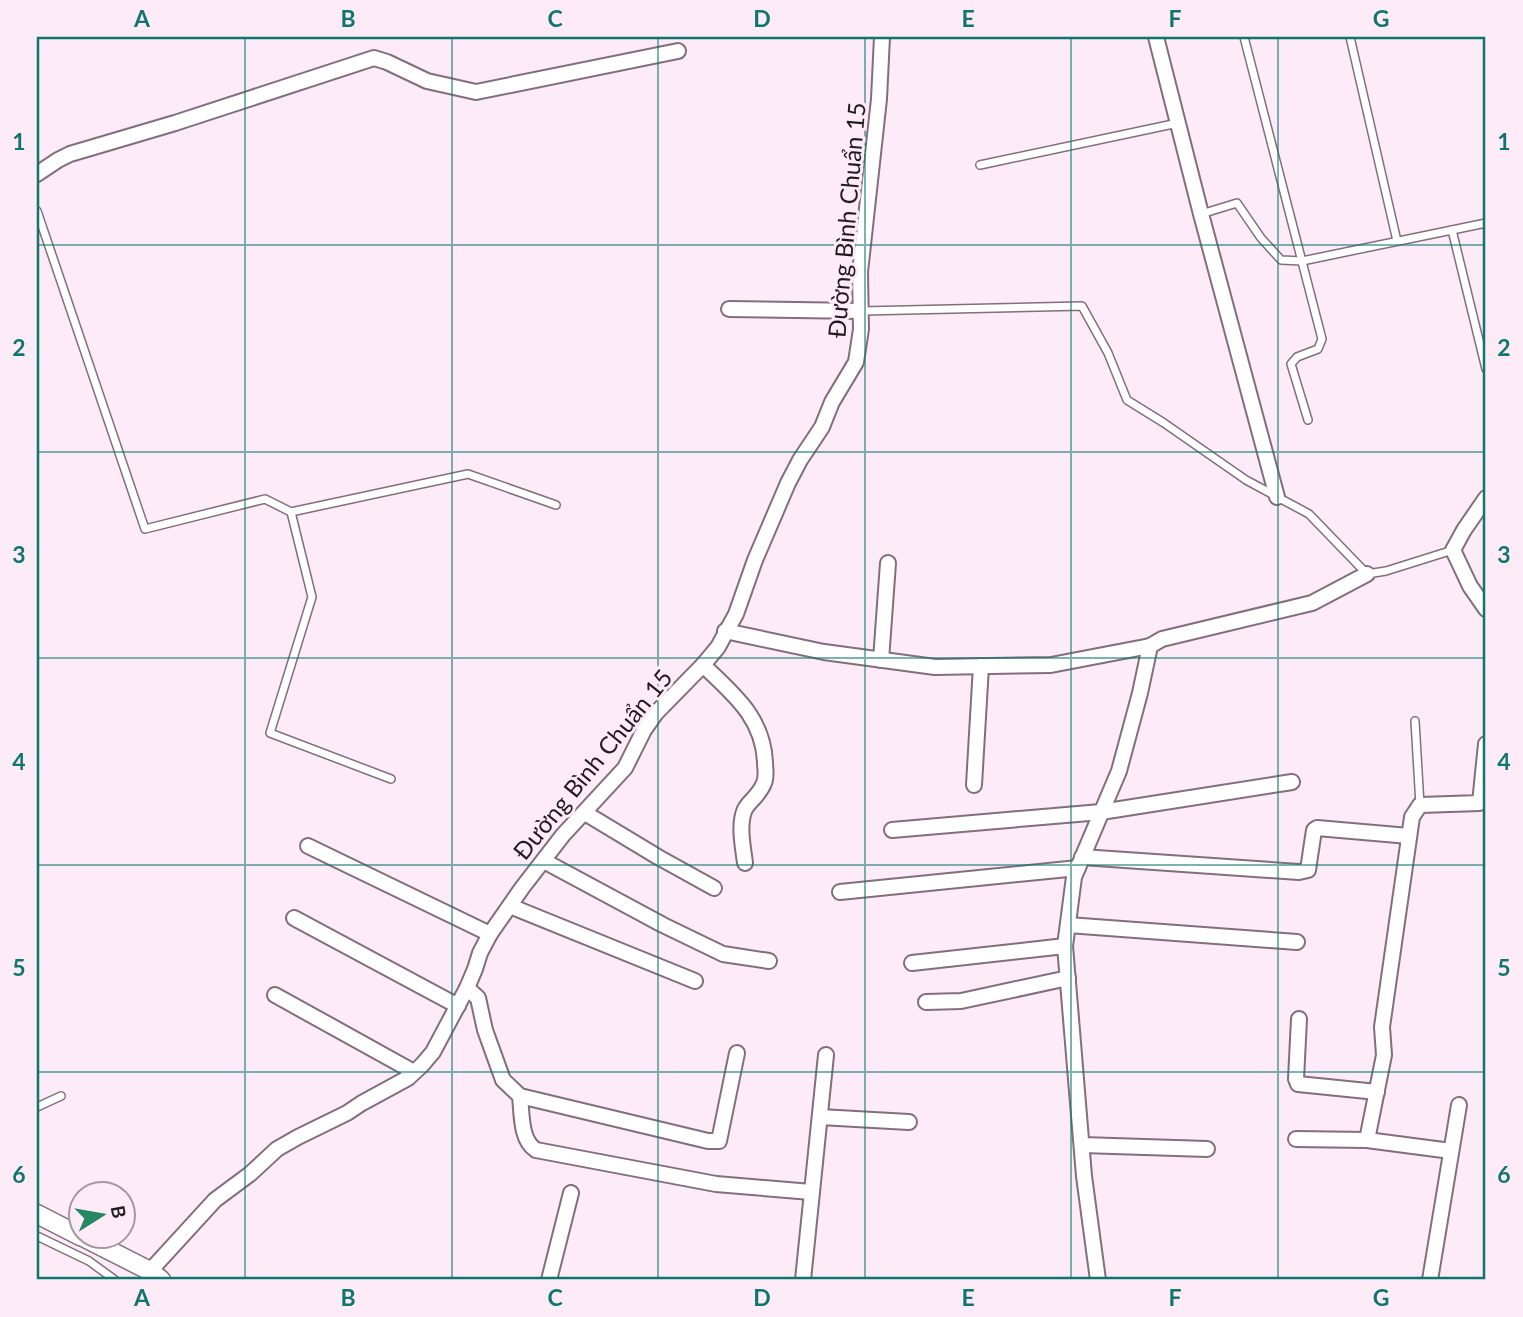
<svg xmlns="http://www.w3.org/2000/svg" width="1523" height="1317" viewBox="0 0 1523 1317" font-family="Lato,sans-serif">
  <style>
    .lines { fill: none; stroke-linecap: round; stroke-linejoin: round }
    .service-casing { stroke: #826e7c; stroke-width: 10 }
    .minor-casing { stroke: #826e7c; stroke-width: 18 }
    .tertiary-casing { stroke: #826e7c; stroke-width: 21 }
    .service { stroke: #fff; stroke-width: 7 }
    .minor { stroke: #fff; stroke-width: 14 }
    .tertiary { stroke: #fff; stroke-width: 18 }
    .grid { fill: none; stroke: #0f766e; stroke-width: 2; stroke-opacity: 0.55 }
    .labels { text-anchor: middle; dominant-baseline: central; stroke-width: 6; stroke-linejoin: round; paint-order: stroke }
    .street-label { font-size: 24px; fill: #221a20; stroke: #feebf8 }
    .neatline { fill: none; stroke: #0f766e; stroke-width: 2.5 }
    .grid-label { font-size: 23px; text-anchor: middle; font-weight: bold; fill: #0f766e }
  </style>
  <rect width="100%" height="100%" fill="#feebf8"/>
  <g class="lines">
    <defs>
      <g id="service">
        <path d="M1244 37 1322 339 1318 349 1297 357 1291 364 1308 420"/>
        <path d="M1350 37 1397 241"/>
        <path d="M980 165 1178 123"/>
        <path d="M37 211 145 529 265 499 291 512 468 474 556 505"/>
        <path d="M1201 214 1237 203 1261 238 1281 260 1302 261 1486 223"/>
        <path d="M1452 230 1486 369"/>
        <path d="M862 311 1082 306 1108 353 1127 400 1164 423 1246 480 1309 514 1367 574 1386 571 1453 550"/>
        <path d="M291 512 312 597 270 733 391 779"/>
        <path d="M1415 721 1420 805"/>
        <path d="M37 1107 61 1096"/>
        <path d="M37 1236 89 1261 115 1280"/>
      </g>
      <g id="minor">
        <path d="M1156 37 1201 214 1277 497"/>
        <path d="M37 174 58 160 70 154 175 123 374 58 387 62 427 81 476 92 678 51"/>
        <path d="M729 309 861 311"/>
        <path d="M1486 498 1464 530 1453 550 1470 586 1486 609"/>
        <path d="M725 631 824 652 935 667 1051 665 1150 646"/>
        <path d="M881 660 888 563"/>
        <path d="M703 665C733 694 763 717 765 762 765 769 767 776 764 783 759 796 750 800 745 809 738 824 743 847 745 863"/>
        <path d="M974 785 981 666"/>
        <path d="M585 813 658 857 714 888"/>
        <path d="M892 830 1101 812 1292 782"/>
        <path d="M308 846 490 934"/>
        <path d="M1082 857 1299 872 1308 870 1314 830 1317 828 1409 836"/>
        <path d="M544 861 663 925 723 954 769 961"/>
        <path d="M840 892 1078 868"/>
        <path d="M510 906 695 981"/>
        <path d="M294 918 458 1006"/>
        <path d="M1068 925 1297 942"/>
        <path d="M912 963 1065 946"/>
        <path d="M467 988 478 998 485 1030 503 1080 520 1096 708 1141H719L737 1053"/>
        <path d="M275 995 414 1072"/>
        <path d="M926 1002 961 1001 1068 978"/>
        <path d="M1299 1019 1296 1079 1298 1084 1377 1092"/>
        <path d="M520 1096C522 1113 520 1140 536 1150L716 1184 811 1192"/>
        <path d="M820 1117 909 1122"/>
        <path d="M1296 1139 1367 1140 1451 1151"/>
        <path d="M1367 1140 1384 1055 1382 1027 1412 817 1420 805 1480 803 1486 744"/>
        <path d="M1082 1145 1207 1149"/>
        <path d="M150 1271 215 1200 250 1174 277 1149 298 1137 347 1113 362 1103 408 1078 422 1065 433 1052 467 988 475 969 480 953 490 934 522 888 563 835 625 768 644 730 656 713 703 665 718 647 736 614 755 560 788 483 800 460 822 427 832 402 856 362 861 329 860 272 879 99 882 37"/>
        <path d="M549 1280 571 1193"/>
        <path d="M803 1280 826 1055"/>
        <path d="M1098 1280 1084 1176 1065 946 1074 877 1119 771 1140 693 1150 646 1162 639 1312 603 1367 574"/>
        <path d="M1430 1280 1459 1105"/>
      </g>
      <g id="tertiary">
        <path d="M37 1214 80 1236"/>
        <path d="M81 1236 150 1271 161 1280"/>
      </g>
    </defs>
    <use href="#service" class="service-casing"/>
    <use href="#minor" class="minor-casing"/>
    <use href="#tertiary" class="tertiary-casing"/>
    <use href="#service" class="service"/>
    <use href="#minor" class="minor"/>
    <use href="#tertiary" class="tertiary"/>
  </g>
  <path class="grid" d="M245 37V1280M452 37V1280M658 37V1280M865 37V1280M1071 37V1280M1278 37V1280M37 245H1486M37 452H1486M37 658H1486M37 865H1486M37 1072H1486"/>
  <g class="labels">
    <g class="street-label">
      <text transform="translate(846 220) rotate(-85)">Đường Bình Chuẩn 15</text>
      <text transform="translate(592 764) rotate(-51)">Đường Bình Chuẩn 15</text>
    </g>
  </g>
  <rect width="1523" height="1317" fill="none" stroke="#feebf8" stroke-width="77"/>
  <g transform="translate(102 1215) rotate(79)"><circle r="33" fill="#feebf8" stroke="#a697a2" stroke-width="2"/>
  <path d="M0-5L12 26L0 18L-12 26Z" fill="#258862"/>
  <text y="-10" font-size="19" font-weight="bold" text-anchor="middle" fill="#221a20">B</text>
  </g>
  <rect x="38" y="38" width="1446" height="1240" class="neatline"/>
  <g class="grid-label">
    <text x="142" y="27">A</text>
    <text x="348" y="27">B</text>
    <text x="555" y="27">C</text>
    <text x="762" y="27">D</text>
    <text x="968" y="27">E</text>
    <text x="1175" y="27">F</text>
    <text x="1381" y="27">G</text>
    <text x="19" y="150">1</text>
    <text x="1504" y="150">1</text>
    <text x="19" y="356">2</text>
    <text x="1504" y="356">2</text>
    <text x="19" y="563">3</text>
    <text x="1504" y="563">3</text>
    <text x="19" y="770">4</text>
    <text x="1504" y="770">4</text>
    <text x="19" y="976">5</text>
    <text x="1504" y="976">5</text>
    <text x="19" y="1183">6</text>
    <text x="1504" y="1183">6</text>
    <text x="142" y="1306">A</text>
    <text x="348" y="1306">B</text>
    <text x="555" y="1306">C</text>
    <text x="762" y="1306">D</text>
    <text x="968" y="1306">E</text>
    <text x="1175" y="1306">F</text>
    <text x="1381" y="1306">G</text>
  </g>
</svg>
